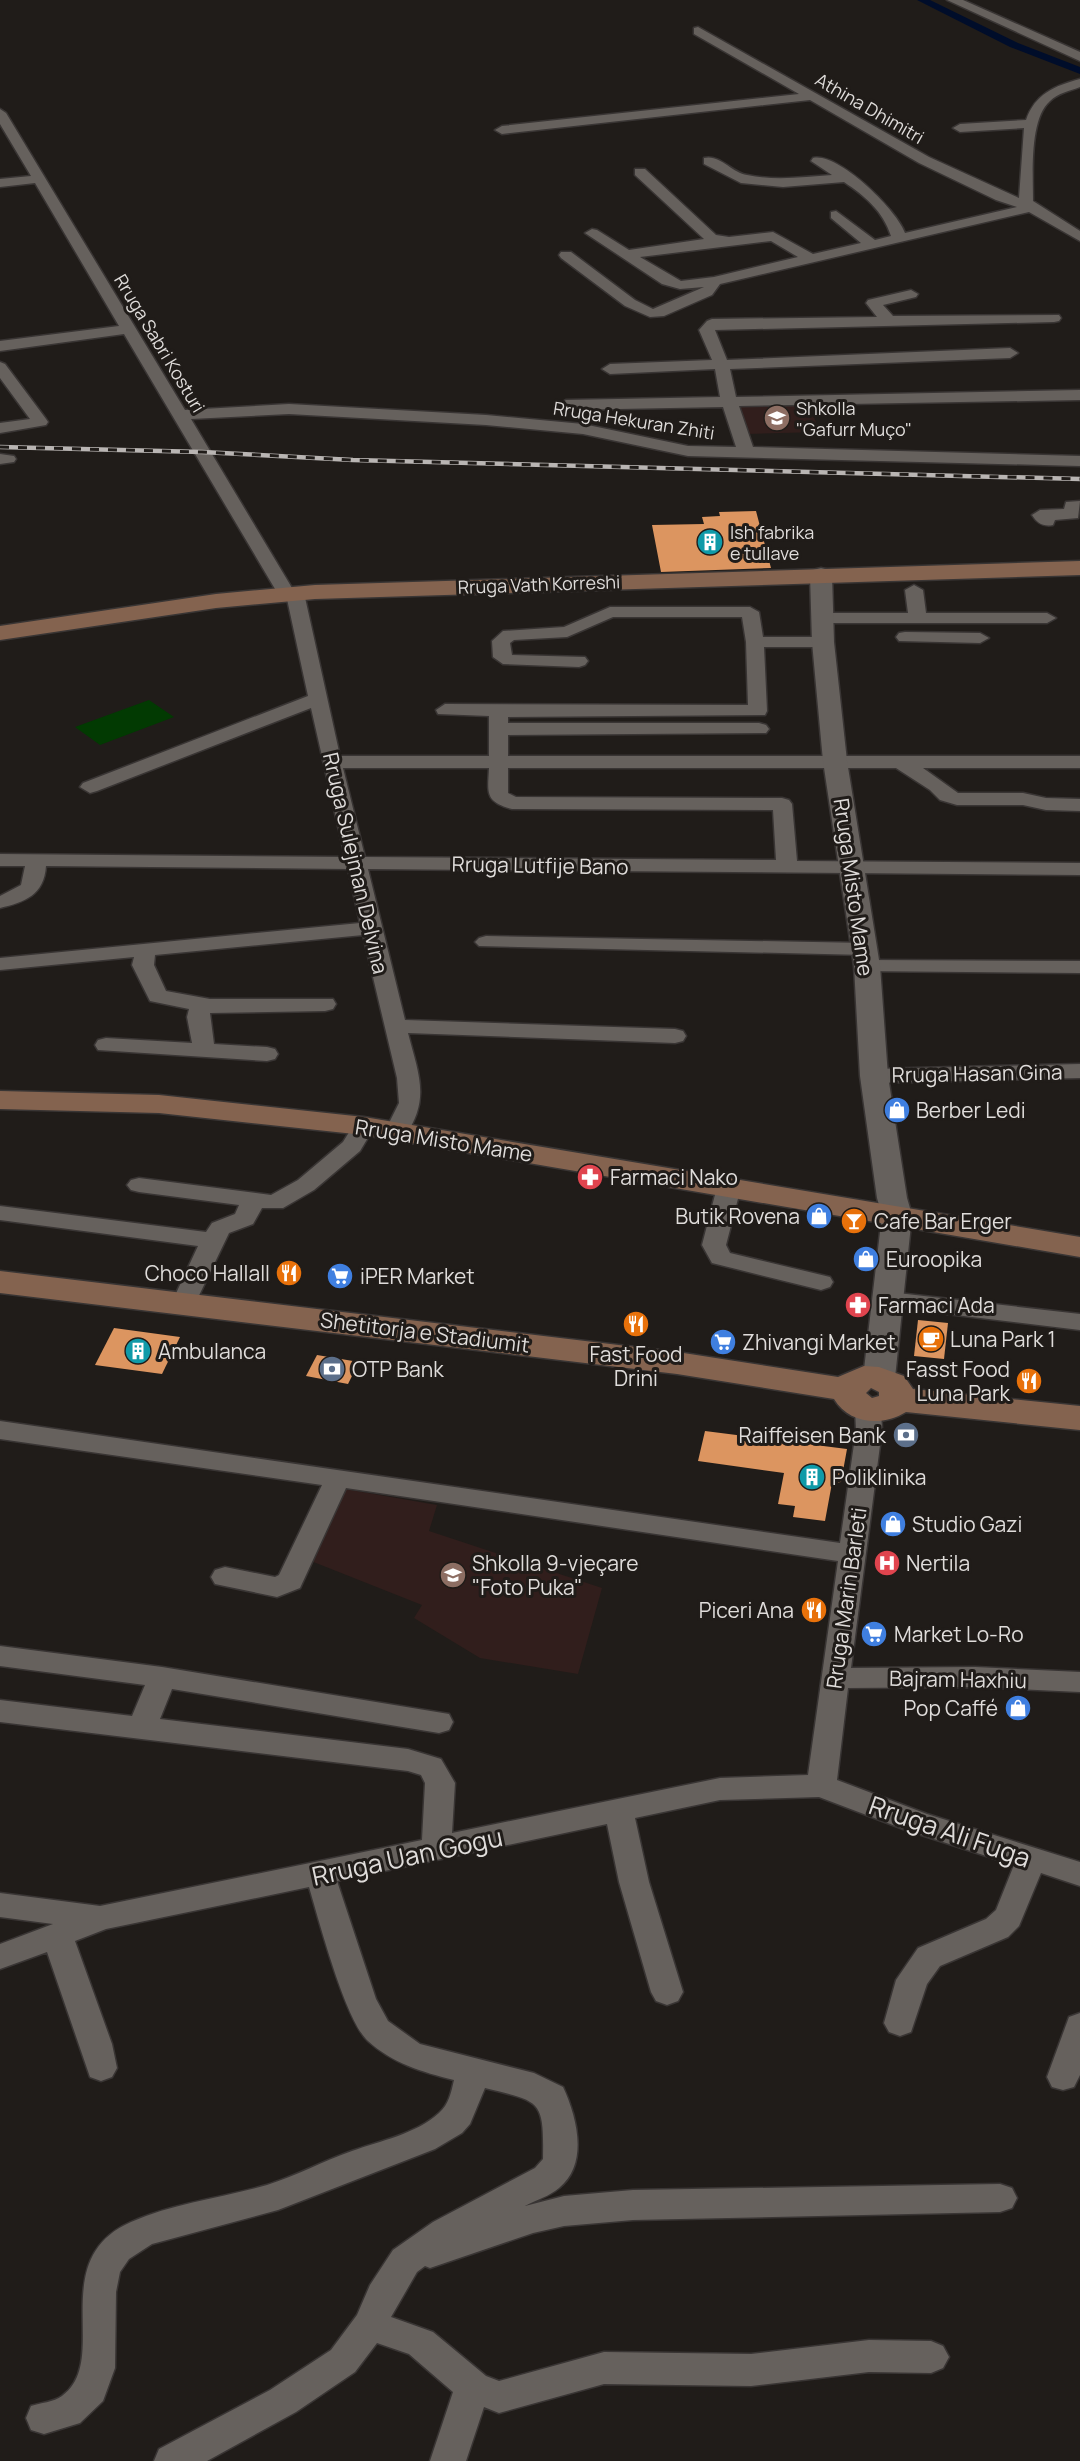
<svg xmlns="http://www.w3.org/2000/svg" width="1080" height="2461" viewBox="0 0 1080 2461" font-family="Manrope,sans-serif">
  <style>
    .education { fill: #311e1c }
    .green { fill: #023a02 }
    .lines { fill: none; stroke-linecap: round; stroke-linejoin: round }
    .canal { fill: #000d2a; fill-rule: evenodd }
    .building { fill: #dc9560 }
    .minor-casing { stroke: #393534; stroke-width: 3 }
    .tertiary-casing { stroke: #393534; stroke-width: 3 }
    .secondary-casing { stroke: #393534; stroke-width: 3 }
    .minor { fill: #66615d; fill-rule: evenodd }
    .tertiary { fill: #66615d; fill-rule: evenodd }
    .secondary { fill: #84634f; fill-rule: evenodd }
    .rail-casing { stroke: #b9b5b3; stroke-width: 4.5 }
    .rail { stroke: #201c19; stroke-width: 3; stroke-dasharray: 9; stroke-linecap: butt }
    .labels { text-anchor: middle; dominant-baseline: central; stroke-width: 6; stroke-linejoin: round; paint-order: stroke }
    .far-street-label { font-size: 18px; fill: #dfdcda; stroke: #201c19 }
    .far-poi-label { font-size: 18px; fill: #dfdcda; stroke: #201c19; text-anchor: start }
    .street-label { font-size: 21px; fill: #dfdcda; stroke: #201c19 }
    .poi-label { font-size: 21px; fill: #dfdcda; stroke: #201c19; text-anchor: start }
    .near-street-label { font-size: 26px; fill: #dfdcda; stroke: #201c19 }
  </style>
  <rect width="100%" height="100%" fill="#201c19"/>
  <g class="education">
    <path d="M808 403 820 432 746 434 736 405Z"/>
    <path d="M345 1489 437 1505 429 1531 602 1588 578 1674 480 1658 414 1618 422 1605 311 1561Z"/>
  </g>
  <path class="green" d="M149 700 174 717 100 745 75 727Z"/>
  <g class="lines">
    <path class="canal" d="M917 0H930L1018 43 1080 67V74L1010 47Z"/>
  </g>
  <g class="building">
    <path d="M756 511 771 568 661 572 652 525 704 524 702 517 720 516 719 512Z"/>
    <path d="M918 1320 948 1323 944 1359 914 1356Z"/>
    <path d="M114 1328 180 1337 162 1374 95 1365Z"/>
    <path d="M317 1355 359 1362 348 1384 306 1376Z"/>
    <path d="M705 1431 847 1449 841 1482 832 1483 825 1521 793 1517 795 1506 778 1504 784 1473 698 1461Z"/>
  </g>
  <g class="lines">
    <defs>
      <g id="minor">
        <path d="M947 0H963L1080 52V61Z"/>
        <path d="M698 27 929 157 1019 198 1024 128 960 132 953 128 960 124 1026 120C1035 94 1054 86 1080 79V87C1070 91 1058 93 1050 101 1029 119 1033 175 1033 201L1080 231V241L1029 212 720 284 712 295 664 316 650 317 625 306 561 258 559 255 561 252H571L635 300 653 309 704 287 680 289 662 284 585 233 592 229 597 230 629 250 704 239 635 175V169H645L716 235 729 237 773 232 813 254 861 243 831 218V212L836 211 875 240 891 236C883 211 865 196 844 182L783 187 741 183 704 164V158C720 154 732 173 747 175 775 181 804 177 832 175L811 161 813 158C838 152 897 210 905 233L1017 207 996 200 919 163 810 100 502 134 495 130 502 126 799 94 694 34V28ZM771 241 798 257 714 277 681 281 640 257Z"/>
        <path d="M0 109 6 113 185 410 289 404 486 415 583 424 688 446 736 447 723 407 566 410 558 405 566 400 720 397 715 369 610 374 602 369 610 364 712 360 699 330 707 321 712 319 877 317 866 303 868 300 911 290 918 294 916 297 883 305 893 316 1059 315 1061 318 1059 321 1054 322 715 330 727 360 1010 348 1018 353 1010 358 730 369 736 397 1080 390V400L739 406 753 447 1080 456V466L688 456 583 434 486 425 289 414 191 419 292 588 301 589 304 593 340 756H489V716L438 714 436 710 445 704 748 705 746 642 742 617H613L567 637 514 640 510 643 512 655 585 657 588 661 585 665 579 667 503 664 493 657 492 641 503 631 564 627 610 607H750L759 612 763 637H823L832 642 823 647H764L767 711 765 715 508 717V723H759L766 725 769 729 766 733 508 735V756H1080V768H923L958 793H1023L1046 798 1080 799V811L1046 810 1023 805H957L940 800 930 790 896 768H508V793L516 797 782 798 789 800 792 804 797 861 1080 863V875L368 869 405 1020 675 1029 683 1031 686 1036 683 1041 675 1043 408 1033C418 1073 431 1099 405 1136H389L385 1131 399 1103 397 1078 363 935 155 955 154 965 166 991 210 999H333L336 1004 333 1009 325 1011 210 1013 214 1044 267 1047 275 1049 278 1054 275 1059 267 1061 98 1050 95 1045 98 1040 106 1038 192 1043 187 1017 189 1009 150 1001 132 965 134 957 0 970V958L360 923 348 869 46 866C44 895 25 902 0 908V896L21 885 25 866H0V854L345 857 311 708 97 791 90 793 80 787 83 783 308 696 287 599 278 594 124 334 0 351V341L119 326 35 183 0 187V179L31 176 0 124ZM343 768H489C488 792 484 802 512 809L773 810 776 860 365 857Z"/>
        <path d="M0 362 5 364 46 419 48 422 46 425 0 433V423L30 419 0 378Z"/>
        <path d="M0 454 14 456 16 459 14 462 0 464Z"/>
        <path d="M1080 501 1078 518 1055 520 1053 525C1043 527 1037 523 1032 515L1040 510 1064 509 1066 502Z"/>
        <path d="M914 585 923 590 926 613H1047L1056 618 1047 623H823L814 618 823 613H908L905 590Z"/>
        <path d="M905 632 980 633 989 638 980 643 899 641 896 637 899 633Z"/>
        <path d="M486 936 865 943 873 944 876 949 873 954 865 955 479 946 475 942 479 938Z"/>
        <path d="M867 960 1080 961V973L859 971 856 966 859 961Z"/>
        <path d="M1080 1064V1078L874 1083 866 1081 863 1076 866 1071 874 1069Z"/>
        <path d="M364 1119 372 1121 375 1126 360 1151 314 1190 283 1208H262L253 1224 229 1233 193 1308 184 1310 175 1308 172 1302 198 1246 0 1220V1206L206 1232 212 1223 235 1214 239 1205 139 1192 131 1190 127 1185 131 1180 139 1178 271 1195 298 1180 343 1142 356 1121Z"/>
        <path d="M729 1180 737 1182 741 1187 726 1245 730 1253 830 1277 833 1282 830 1287 821 1290 712 1263 702 1245 717 1187 721 1182Z"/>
        <path d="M889 1292 1080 1314V1330L880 1306 877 1300 880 1294Z"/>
        <path d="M868 1400 877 1403 881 1409 882 1430 851 1668 975 1667 1080 1672V1692L975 1687 848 1688 837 1780 927 1814 1080 1862V1886L1041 1873 1019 1926 1008 1937 940 1966 927 1984 911 2032 900 2036 889 2032 884 2023 896 1980 918 1948 986 1919 996 1910 1014 1865 906 1830 819 1797 720 1800 635 1818 649 1882 683 1992 678 2001 667 2005 656 2001 651 1992 619 1882 607 1824 337 1881 376 1999 388 2021 420 2044 534 2073 563 2087C577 2117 589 2164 559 2188 550 2196 536 2200 525 2206L564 2196 633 2190 1000 2184 1012 2188 1017 2198 1012 2208 1000 2212 633 2220 564 2226 533 2233 430 2268 425 2266 417 2272 391 2317 433 2332 486 2376 499 2381 604 2352 751 2354 869 2340 931 2341 943 2346 949 2357 943 2368 931 2373 869 2372 751 2386 604 2384 499 2413 484 2407 466 2461H430L453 2392 409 2354 377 2343 355 2372 296 2412 207 2461H154L159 2449 270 2390 331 2350 357 2315 370 2285 393 2250 433 2222 535 2168 543 2159C544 2099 541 2102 485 2088L470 2124 462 2133 435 2149 278 2210 152 2244 129 2259 120 2272 116 2292 115 2368 103 2401 80 2423 44 2434 31 2430 26 2418 31 2406C40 2403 54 2402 62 2396 112 2360 44 2260 131 2222 174 2203 222 2198 267 2185 296 2176 323 2161 352 2151 380 2141 416 2134 439 2113 449 2104 451 2093 454 2080 422 2072 392 2063 368 2041 345 2020 319 1920 309 1887L106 1929 75 1941 112 2044 117 2068 112 2077 101 2081 90 2077 47 1952 0 1969V1944L53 1924 0 1917V1893L100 1906 422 1840 425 1783 421 1775 408 1771 0 1722V1700L132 1716 145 1685 0 1666V1646L162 1667 449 1714 453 1722 449 1730 439 1733 172 1689 160 1719 408 1749 441 1759 455 1783 452 1833 720 1778 808 1775 838 1561 346 1488 300 1588 277 1597 215 1584 211 1577 215 1570 225 1567 275 1577 279 1575 322 1485 0 1439V1421L840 1543 856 1430 855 1409 859 1403Z"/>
        <path d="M1080 2013V2075L1074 2087 1063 2090 1052 2087 1047 2077 1069 2017Z"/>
      </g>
      <path id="tertiary" d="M821 568 829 570 832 575 834 642 847 761 880 966 888 1076 907 1198 912 1215 895 1378 890 1385 879 1388 868 1385 863 1378 882 1215 877 1198 860 1076 854 966 823 761 812 642 810 575 813 570Z"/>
      <g id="secondary">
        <path d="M1080 561V575L315 599 216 608 0 640V626L216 594 315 585Z"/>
        <path d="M0 1091 159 1095 364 1117 1080 1237V1257L364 1135 159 1113 0 1109Z"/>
        <path d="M0 1271 677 1352 838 1377 864 1366 879 1367 904 1376 913 1389 1080 1406V1430L906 1412C882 1427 849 1424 834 1399L677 1374 0 1293ZM871 1388 879 1392V1396L872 1398 866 1393Z"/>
      </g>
    </defs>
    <use href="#minor" class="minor-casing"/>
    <use href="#tertiary" class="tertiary-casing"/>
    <use href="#secondary" class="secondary-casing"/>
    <use href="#minor" class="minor"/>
    <use href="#tertiary" class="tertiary"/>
    <use href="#secondary" class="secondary"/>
    <defs>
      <path id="rail" d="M0 447 202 452 353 460 1080 479"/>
    </defs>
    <use href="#rail" class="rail-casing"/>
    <use href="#rail" class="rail"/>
  </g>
  <defs>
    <symbol id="school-disc" viewBox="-11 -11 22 22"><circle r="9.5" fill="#8d6e63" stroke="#201c19"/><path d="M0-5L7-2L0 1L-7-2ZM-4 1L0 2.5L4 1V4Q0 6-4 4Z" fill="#fff"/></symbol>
    <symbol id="building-disc" viewBox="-11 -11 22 22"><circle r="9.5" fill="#0f9aa8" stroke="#201c19"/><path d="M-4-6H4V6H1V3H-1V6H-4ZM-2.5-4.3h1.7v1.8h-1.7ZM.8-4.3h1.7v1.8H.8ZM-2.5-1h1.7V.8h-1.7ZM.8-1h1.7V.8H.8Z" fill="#fff"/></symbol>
    <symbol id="shop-disc" viewBox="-11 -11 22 22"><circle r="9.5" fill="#3f7fe0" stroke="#201c19"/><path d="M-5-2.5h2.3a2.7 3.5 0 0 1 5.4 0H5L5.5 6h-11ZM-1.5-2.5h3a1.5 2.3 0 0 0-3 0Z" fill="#fff"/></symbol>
    <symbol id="pharmacy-disc" viewBox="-11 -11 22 22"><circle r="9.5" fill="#e0444e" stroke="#201c19"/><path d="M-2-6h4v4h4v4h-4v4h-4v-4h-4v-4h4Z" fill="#fff"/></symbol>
    <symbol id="bar-disc" viewBox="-11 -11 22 22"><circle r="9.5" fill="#e8710a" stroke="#201c19"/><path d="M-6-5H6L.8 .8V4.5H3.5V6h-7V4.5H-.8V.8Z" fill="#fff"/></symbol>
    <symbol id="restaurant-disc" viewBox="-11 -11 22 22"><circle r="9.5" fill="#e8710a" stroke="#201c19"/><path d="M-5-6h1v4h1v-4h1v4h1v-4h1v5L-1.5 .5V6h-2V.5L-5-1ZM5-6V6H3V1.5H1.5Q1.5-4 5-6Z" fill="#fff"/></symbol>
    <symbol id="supermarket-disc" viewBox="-11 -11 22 22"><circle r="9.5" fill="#3f7fe0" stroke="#201c19"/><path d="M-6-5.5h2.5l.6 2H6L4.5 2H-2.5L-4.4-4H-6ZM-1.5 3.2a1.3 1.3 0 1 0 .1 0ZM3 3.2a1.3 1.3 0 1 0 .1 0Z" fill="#fff"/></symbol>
    <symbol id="cafe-disc" viewBox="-11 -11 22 22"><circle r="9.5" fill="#e8710a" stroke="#201c19"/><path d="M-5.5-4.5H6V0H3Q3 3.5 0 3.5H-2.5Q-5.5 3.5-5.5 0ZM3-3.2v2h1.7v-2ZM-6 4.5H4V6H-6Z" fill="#fff"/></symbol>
    <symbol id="bank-disc" viewBox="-11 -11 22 22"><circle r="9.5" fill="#5c6f8a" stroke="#201c19"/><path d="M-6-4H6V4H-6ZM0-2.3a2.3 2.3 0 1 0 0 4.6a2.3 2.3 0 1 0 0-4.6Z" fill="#fff"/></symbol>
    <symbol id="hospital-disc" viewBox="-11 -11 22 22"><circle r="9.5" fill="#e0444e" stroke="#201c19"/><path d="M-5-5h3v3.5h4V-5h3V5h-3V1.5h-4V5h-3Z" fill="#fff"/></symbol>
  </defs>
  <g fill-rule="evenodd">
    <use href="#school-disc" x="762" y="403" width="30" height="30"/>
    <use href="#building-disc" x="695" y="527" width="30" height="30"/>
    <use href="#shop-disc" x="882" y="1095" width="30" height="30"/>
    <use href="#pharmacy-disc" x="575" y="1162" width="30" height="30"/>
    <use href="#shop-disc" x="804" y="1201" width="30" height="30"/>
    <use href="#bar-disc" x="839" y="1206" width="30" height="30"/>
    <use href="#shop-disc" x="851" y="1244" width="30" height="30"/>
    <use href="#restaurant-disc" x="274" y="1258" width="30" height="30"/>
    <use href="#supermarket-disc" x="325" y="1261" width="30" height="30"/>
    <use href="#pharmacy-disc" x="843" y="1290" width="30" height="30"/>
    <use href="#restaurant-disc" x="621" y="1309" width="30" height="30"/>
    <use href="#cafe-disc" x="916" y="1324" width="30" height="30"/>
    <use href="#supermarket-disc" x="708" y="1327" width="30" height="30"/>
    <use href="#building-disc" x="123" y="1336" width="30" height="30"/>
    <use href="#bank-disc" x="317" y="1354" width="30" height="30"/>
    <use href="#restaurant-disc" x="1014" y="1366" width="30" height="30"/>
    <use href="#bank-disc" x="891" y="1420" width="30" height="30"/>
    <use href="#building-disc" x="797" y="1462" width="30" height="30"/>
    <use href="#shop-disc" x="878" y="1509" width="30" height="30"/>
    <use href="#hospital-disc" x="872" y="1548" width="30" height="30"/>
    <use href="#school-disc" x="438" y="1560" width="30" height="30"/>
    <use href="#restaurant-disc" x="799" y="1595" width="30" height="30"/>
    <use href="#supermarket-disc" x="859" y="1619" width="30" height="30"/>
    <use href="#shop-disc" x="1003" y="1693" width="30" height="30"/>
  </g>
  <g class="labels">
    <g class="far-street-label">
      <text transform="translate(870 108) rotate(30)">Athina Dhimitri</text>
      <text transform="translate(160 343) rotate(59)">Rruga Sabri Kosturi</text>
      <text transform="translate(634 420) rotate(9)">Rruga Hekuran Zhiti</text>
      <text transform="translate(539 584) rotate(-2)">Rruga Vath Korreshi</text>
    </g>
    <g class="far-poi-label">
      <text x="796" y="408">Shkolla<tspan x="796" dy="21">"Gafurr Muço"</tspan></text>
      <text x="730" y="532">Ish fabrika<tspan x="730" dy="21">e tullave</tspan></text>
    </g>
    <g class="street-label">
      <text transform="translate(356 863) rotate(77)">Rruga Sulejman Delvina</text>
      <text transform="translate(540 865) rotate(1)">Rruga Lutfije Bano</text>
      <text transform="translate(854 887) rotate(82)">Rruga Misto Mame</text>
      <text transform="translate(977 1073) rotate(-1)">Rruga Hasan Gina</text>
      <text transform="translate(444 1140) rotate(9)">Rruga Misto Mame</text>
      <text transform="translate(425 1332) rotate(7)">Shetitorja e Stadiumit</text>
      <text transform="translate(846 1598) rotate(-82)">Rruga Marin Barleti</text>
      <text transform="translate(958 1679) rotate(1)">Bajram Haxhiu</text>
    </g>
    <g class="poi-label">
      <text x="916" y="1110">Berber Ledi</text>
      <text x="610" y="1177">Farmaci Nako</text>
      <text x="800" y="1216" text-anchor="end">Butik Rovena</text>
      <text x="874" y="1221">Cafe Bar Erger</text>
      <text x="886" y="1259">Euroopika</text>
      <text x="270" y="1273" text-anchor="end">Choco Hallall</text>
      <text x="360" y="1276">iPER Market</text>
      <text x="878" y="1305">Farmaci Ada</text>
      <text x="950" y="1339">Luna Park 1</text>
      <text x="742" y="1342">Zhivangi Market</text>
      <text x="158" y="1351">Ambulanca</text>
      <text x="636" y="1354" text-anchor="middle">Fast Food<tspan x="636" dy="24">Drini</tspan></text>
      <text x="352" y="1369">OTP Bank</text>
      <text x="1010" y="1369" text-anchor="end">Fasst Food<tspan x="1010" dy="24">Luna Park</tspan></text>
      <text x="886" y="1435" text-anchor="end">Raiffeisen Bank</text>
      <text x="832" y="1477">Poliklinika</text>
      <text x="912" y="1524">Studio Gazi</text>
      <text x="472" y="1563">Shkolla 9-vjeçare<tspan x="472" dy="24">"Foto Puka"</tspan></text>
      <text x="906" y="1563">Nertila</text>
      <text x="794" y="1610" text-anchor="end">Piceri Ana</text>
      <text x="894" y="1634">Market Lo-Ro</text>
      <text x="998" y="1708" text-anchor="end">Pop Caffé</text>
    </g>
    <g class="near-street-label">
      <text transform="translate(950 1831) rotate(19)">Rruga Ali Fuga</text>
      <text transform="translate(407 1856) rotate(-12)">Rruga Uan Gogu</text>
    </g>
  </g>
</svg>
